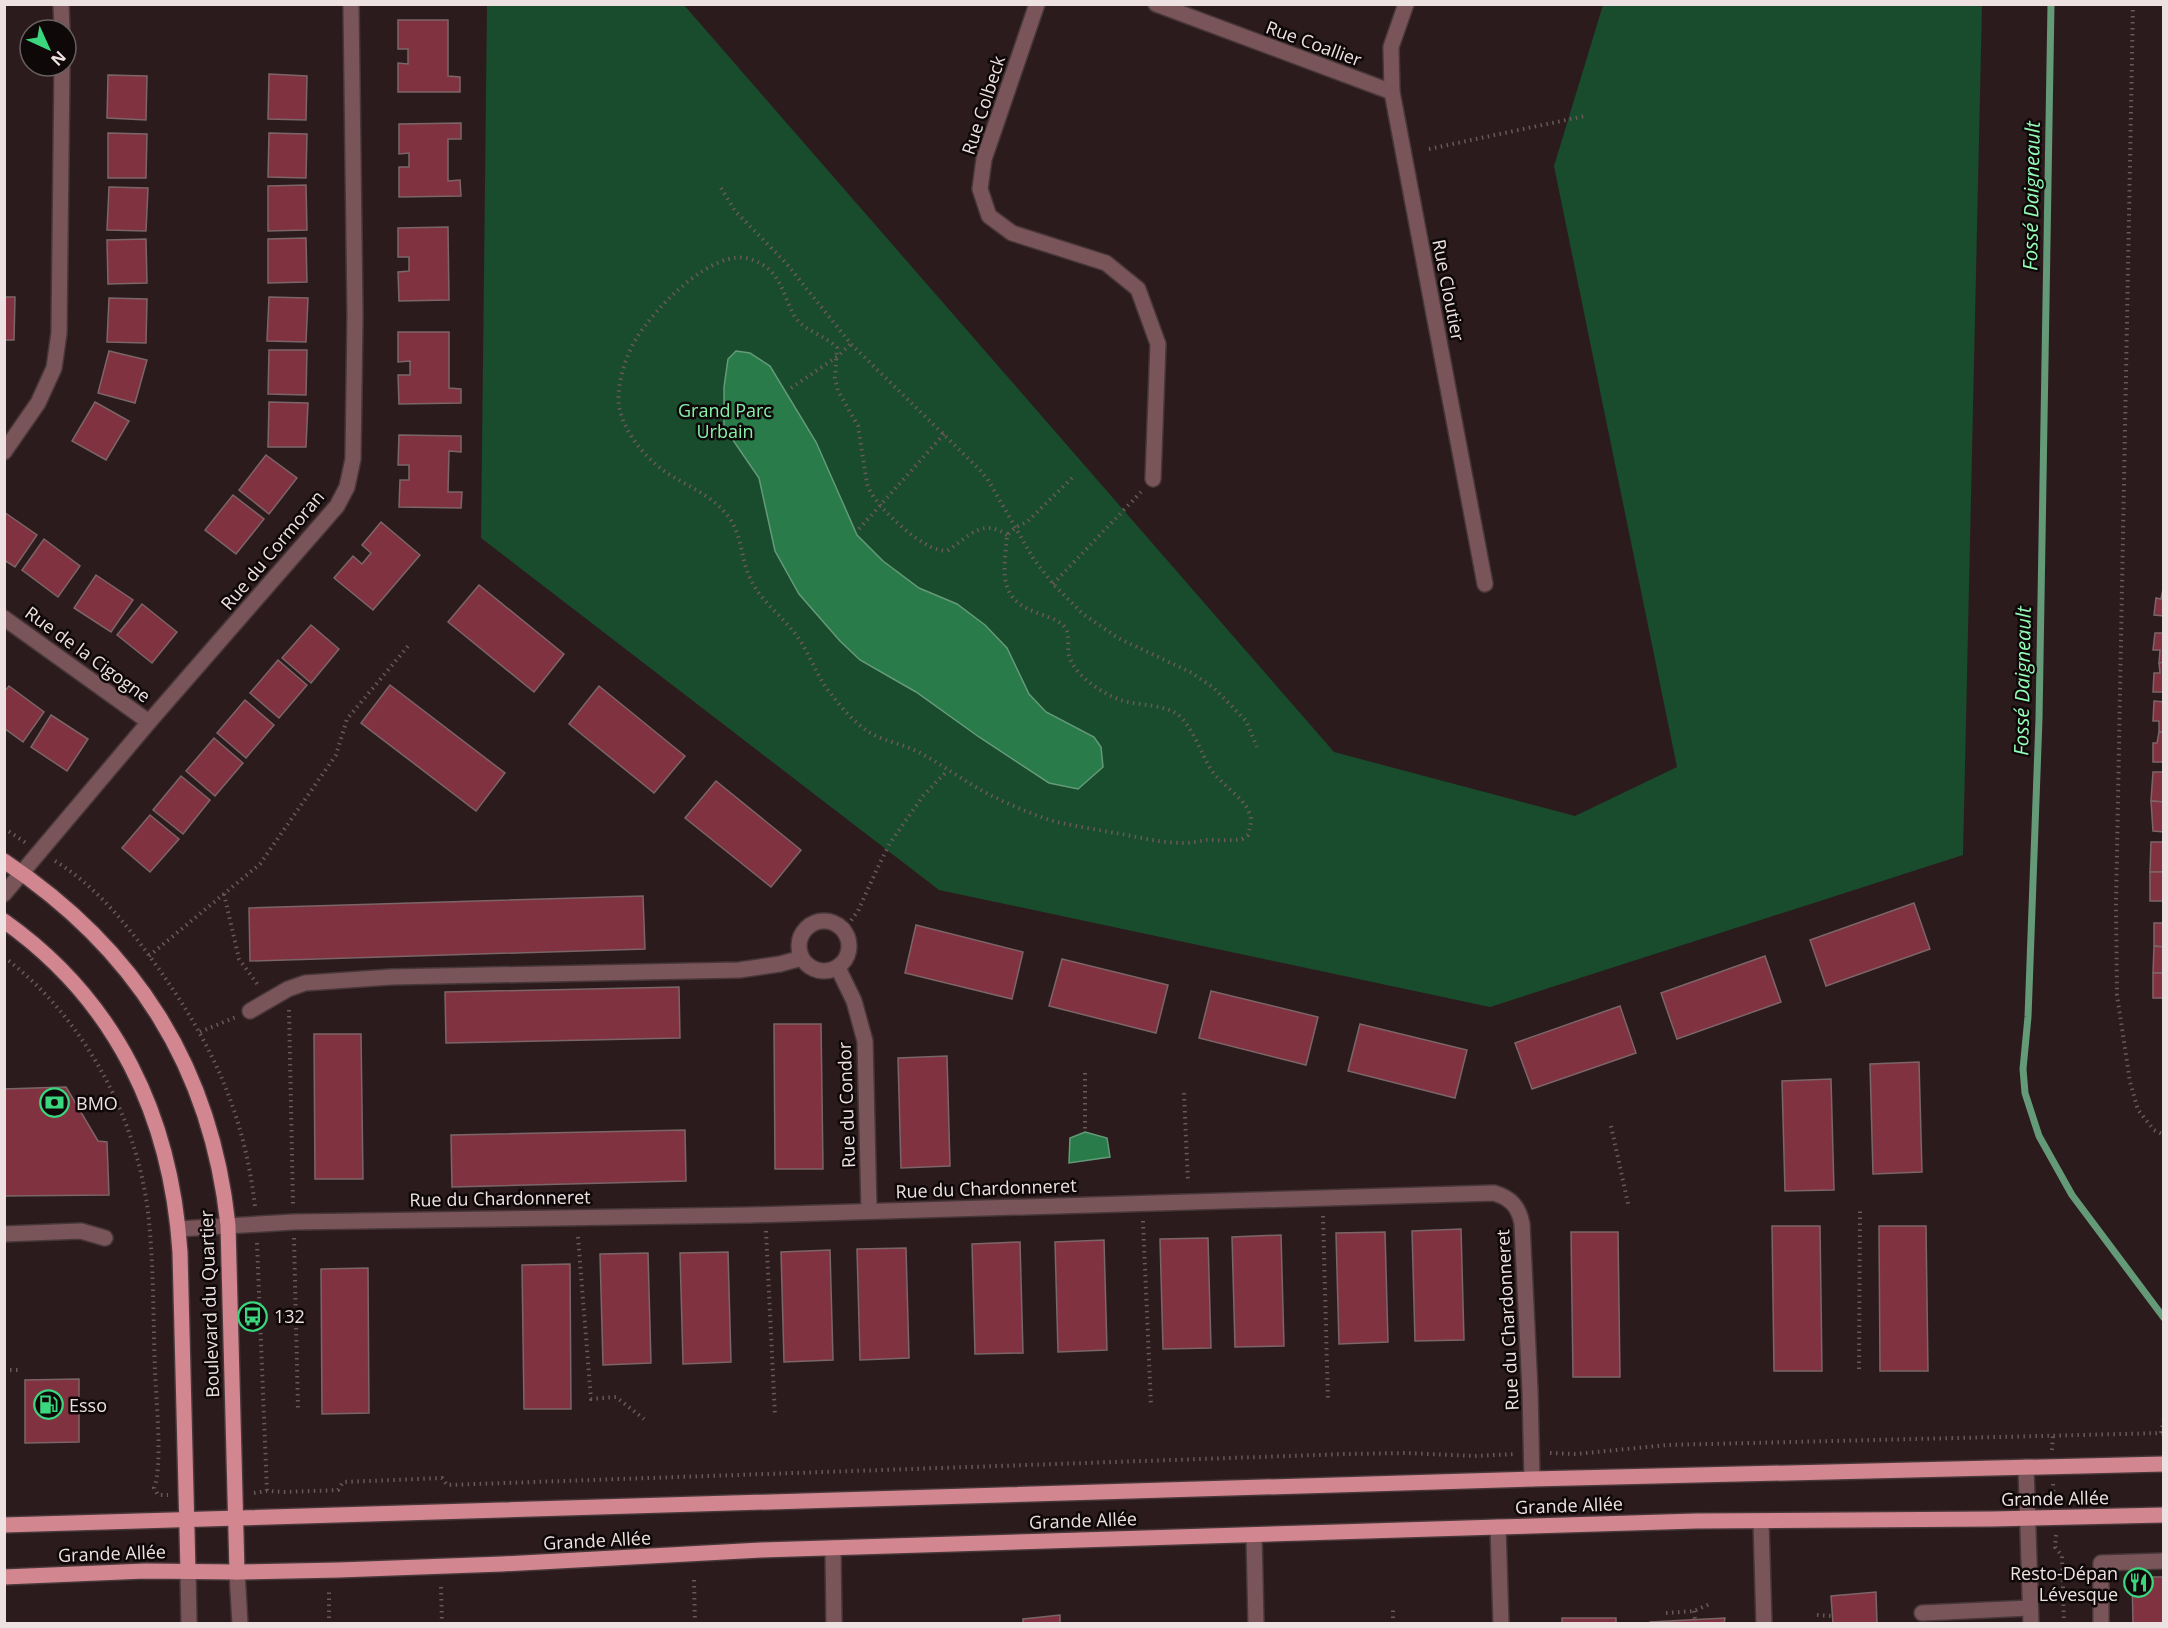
<svg xmlns="http://www.w3.org/2000/svg" width="2168" height="1628" viewBox="0 0 2168 1628" font-family="'Open Sans',sans-serif">
  <style>
    .green { fill: #194b2d }
    .water { fill: #297b4a; stroke: #649a78; stroke-width: 1.5 }
    .lines { fill: none; stroke-linecap: round; stroke-linejoin: round }
    .stream { stroke: #649a78; stroke-width: 7 }
    .building { fill: #813241; stroke: #7b6567; stroke-width: 1.5 }
    .minor-casing { stroke: #473739; stroke-width: 18 }
    .major-casing { stroke: #473739; stroke-width: 18 }
    .path { stroke: #68595a; stroke-width: 4; stroke-dasharray: 1.5 4.5; stroke-linecap: butt }
    .minor { stroke: #795458; stroke-width: 15 }
    .major { stroke: #d18690; stroke-width: 15 }
    .labels { text-anchor: middle; dominant-baseline: central; stroke-width: 5; stroke-linejoin: round; paint-order: stroke }
    .street-label { font-size: 18px; fill: #eee1e2; stroke: #0f0809 }
    .park-label { font-size: 18px; fill: #85f0a9; stroke: #0f0809 }
    .poi-label { font-size: 18px; fill: #eee1e2; stroke: #0f0809; text-anchor: start }
    .water-label { font-size: 20px; font-style: italic; fill: #94feb7; stroke: #0f0809 }
  </style>
  <rect width="100%" height="100%" fill="#2c1b1d"/>
  <path class="green" d="M487 5H684L1334 752 1575 816 1677 767 1554 166 1603 5H1982L1963 855 1490 1007 939 890 481 538Z"/>
  <g class="water">
    <path d="M736 351 750 353 770 366 816 442 857 535 883 561 919 588 957 604 985 625 1007 648 1029 694 1046 712 1094 737 1101 747 1103 767 1078 789 1049 783 979 737 916 692 860 660 840 641 799 594 775 551 759 478 724 427V387L728 359Z"/>
    <path d="M1085 1132 1107 1138 1110 1157 1069 1163 1070 1138Z"/>
  </g>
  <g class="lines">
    <path class="stream" d="M2051 4 2039 719 2028 1017 2023 1069 2025 1093 2039 1136 2072 1195 2164 1318"/>
  </g>
  <g class="building">
    <path d="M398 20H448V76L460 77V92H398V63L408 64V49H398Z"/>
    <path d="M269 74 307 76 306 120 268 119Z"/>
    <path d="M108 75 147 76 146 120 107 118Z"/>
    <path d="M461 123V139H448V181L460 180 461 196 399 197V167H409V153L399 154V124Z"/>
    <path d="M108 133 147 134 146 178H108Z"/>
    <path d="M269 133 307 134 306 178 268 177Z"/>
    <path d="M306 185 307 230 268 231V186Z"/>
    <path d="M109 187 148 188 146 231 107 230Z"/>
    <path d="M448 227 449 300 399 301 398 272 409 271V257H398V228Z"/>
    <path d="M306 238 307 282 268 283V239Z"/>
    <path d="M146 239 147 283 108 284 107 240Z"/>
    <path d="M4 297H15L14 340H4Z"/>
    <path d="M269 297 308 298 306 342 267 341Z"/>
    <path d="M109 298 147 299 146 343 107 342Z"/>
    <path d="M398 332H449V388L461 389V403L399 404 398 375H410V361L398 362Z"/>
    <path d="M269 350H307L306 395 268 394Z"/>
    <path d="M109 351 147 360 135 403 98 393Z"/>
    <path d="M95 402 129 421 106 460 72 441Z"/>
    <path d="M269 402 308 403 306 447H268Z"/>
    <path d="M399 435 461 436V452L449 451 448 492H462L461 508 399 507 400 480H409V465H398Z"/>
    <path d="M266 455 297 478 269 514 239 490Z"/>
    <path d="M233 495 264 519 236 554 205 530Z"/>
    <path d="M4 512 37 535 15 567 4 560Z"/>
    <path d="M381 522 420 555 373 610 334 578 353 556 362 564 371 553 362 545Z"/>
    <path d="M44 539 80 566 58 597 22 570Z"/>
    <path d="M96 575 133 600 111 632 74 608Z"/>
    <path d="M479 585 564 654 534 692 448 622Z"/>
    <path d="M2163 589 2164 616 2154 615 2156 598 2161 599Z"/>
    <path d="M142 604 177 632 152 663 117 635Z"/>
    <path d="M311 625 339 649 311 683 282 658Z"/>
    <path d="M2155 633H2164V662L2159 663 2160 650H2153Z"/>
    <path d="M278 660 307 685 279 718 250 693Z"/>
    <path d="M2164 662V692H2153L2154 673H2160L2159 663Z"/>
    <path d="M390 685 505 773 476 811 361 723Z"/>
    <path d="M9 686 44 712 23 742 4 728V692Z"/>
    <path d="M599 686 685 756 654 793 569 724Z"/>
    <path d="M245 700 274 725 246 758 217 733Z"/>
    <path d="M2154 701 2164 702V732H2159V721H2153Z"/>
    <path d="M51 715 88 739 67 771 31 747Z"/>
    <path d="M2159 732H2164V762H2153V743H2157Z"/>
    <path d="M214 738 243 763 215 796 186 771Z"/>
    <path d="M2153 772H2164V802L2151 801Z"/>
    <path d="M181 776 210 800 183 834 153 810Z"/>
    <path d="M716 781 801 850 771 887 685 818Z"/>
    <path d="M2151 801 2164 802V832L2153 831Z"/>
    <path d="M150 815 179 839 150 872 122 848Z"/>
    <path d="M2151 842H2164V872H2150Z"/>
    <rect x="2150" y="872" width="14" height="29"/>
    <path d="M643 896 645 949 250 961 249 908Z"/>
    <path d="M1914 903 1930 949 1826 986 1810 940Z"/>
    <path d="M2154 923H2164V947L2154 946Z"/>
    <path d="M916 925 1023 952 1012 999 905 973Z"/>
    <path d="M2154 946 2164 947V973H2153Z"/>
    <path d="M1765 956 1781 1002 1677 1039 1661 993Z"/>
    <path d="M1062 959 1168 985 1156 1033 1049 1006Z"/>
    <rect x="2153" y="973" width="11" height="25"/>
    <path d="M679 987 680 1038 446 1043 445 992Z"/>
    <path d="M1211 991 1318 1017 1306 1065 1199 1038Z"/>
    <path d="M1620 1006 1636 1053 1532 1089 1515 1043Z"/>
    <path d="M774 1024H821L823 1169H775Z"/>
    <path d="M1360 1024 1467 1050 1455 1098 1348 1071Z"/>
    <path d="M314 1034H361L363 1179H315Z"/>
    <path d="M947 1056 950 1166 901 1168 898 1058Z"/>
    <path d="M1919 1062 1922 1172 1873 1174 1870 1064Z"/>
    <path d="M1831 1079 1834 1190 1785 1191 1782 1081Z"/>
    <path d="M66 1087 98 1141 107 1142 109 1195 4 1196V1089Z"/>
    <path d="M685 1130 686 1181 452 1187 451 1135Z"/>
    <path d="M1772 1226H1820L1822 1371H1774Z"/>
    <path d="M1879 1226H1926L1928 1371H1880Z"/>
    <path d="M1461 1229 1464 1340 1415 1341 1412 1231Z"/>
    <path d="M1385 1232 1388 1342 1339 1344 1336 1233Z"/>
    <path d="M1571 1232H1618L1620 1377H1573Z"/>
    <path d="M1281 1235 1284 1346 1235 1347 1232 1237Z"/>
    <path d="M1208 1238 1211 1348 1163 1349 1160 1239Z"/>
    <path d="M1104 1240 1107 1350 1058 1352 1055 1242Z"/>
    <path d="M1020 1242 1023 1353 975 1354 972 1244Z"/>
    <path d="M906 1248 909 1358 860 1360 857 1249Z"/>
    <path d="M830 1250 833 1360 784 1362 781 1252Z"/>
    <path d="M728 1252 731 1362 683 1364 680 1253Z"/>
    <path d="M648 1253 651 1363 603 1365 600 1254Z"/>
    <path d="M570 1264 571 1409H524L522 1265Z"/>
    <path d="M368 1268 369 1413 322 1414 321 1269Z"/>
    <path d="M79 1379V1442L25 1443V1380Z"/>
    <path d="M2132 1577H2164V1624H2133Z"/>
    <path d="M1876 1592 1877 1624H1833L1831 1596Z"/>
    <path d="M1060 1615V1624H1023V1619Z"/>
    <rect x="1562" y="1618" width="54" height="6"/>
    <path d="M1725 1618 1724 1624H1650V1622Z"/>
  </g>
  <g class="lines">
    <defs>
      <g id="minor">
        <path d="M61 4 62 30"/>
        <path d="M1037 4 984 159 980 189 989 216 1012 233 1106 263 1138 289 1158 344 1153 479"/>
        <path d="M1156 4 1392 92"/>
        <path d="M1406 4 1391 47 1392 92 1485 584"/>
        <path d="M4 452 38 403 54 368 59 333 62 66"/>
        <path d="M4 618 149 722"/>
        <path d="M4 894 149 722 337 506 347 487 353 459 355 315 351 4"/>
        <circle cx="824" cy="946" r="25"/>
        <path d="M838 968 854 1001 865 1041 869 1211"/>
        <path d="M250 1011 288 989 305 983 391 977 739 970 780 964 802 958"/>
        <path d="M178 1229 293 1222 750 1215 1494 1193C1511 1198 1519 1207 1522 1224L1530 1390 1532 1479"/>
        <path d="M4 1234 81 1231 105 1238"/>
        <path d="M2026 1467 2031 1624"/>
        <path d="M1761 1522 1764 1624"/>
        <path d="M1498 1527 1501 1624"/>
        <path d="M1254 1535 1256 1624"/>
        <path d="M833 1548 834 1624"/>
        <path d="M188 1571 189 1624"/>
        <path d="M237 1572 240 1624"/>
        <path d="M1922 1613 2030 1608"/>
        <path d="M2101 1624V1563L2164 1561"/>
      </g>
      <g id="major">
        <path d="M4 861C136 949 211 1067 228 1225L237 1572"/>
        <path d="M4 921C117 1001 171 1117 180 1252L188 1571"/>
        <path d="M4 1525 1532 1479 2164 1464"/>
        <path d="M4 1577 145 1571 237 1572 339 1570 502 1564 761 1550 1498 1527 1696 1521 1993 1519 2164 1515"/>
      </g>
    </defs>
    <use href="#minor" class="minor-casing"/>
    <use href="#major" class="major-casing"/>
    <g class="path">
      <path d="M2133 4 2116 905 2117 995 2130 1082 2138 1110 2154 1130 2164 1135"/>
      <path d="M1429 149 1585 116"/>
      <path d="M721 188 735 211 786 263 851 344 979 469 988 480 1033 558 1053 584 1083 614 1118 638 1190 672 1214 688 1246 721 1257 747"/>
      <path d="M791 388 838 356 851 344"/>
      <path d="M859 529 944 434"/>
      <path d="M1007 535C981 517 968 538 947 551 938 550 931 548 924 543 906 533 873 503 867 484L858 426 838 391 835 378 837 348C826 335 805 332 795 317 782 295 782 269 750 259 713 247 654 309 636 339 626 356 616 385 619 406 624 434 647 460 670 475 690 487 712 496 727 515 743 534 740 559 751 580 762 603 785 618 799 639 811 657 817 677 831 694 843 710 860 729 878 737 893 743 908 746 922 754 946 767 968 784 992 796 1013 806 1035 816 1057 822 1078 827 1100 830 1121 834 1142 838 1163 843 1184 843 1192 843 1200 841 1207 840 1219 840 1231 841 1242 839L1248 835C1250 827 1253 820 1249 812 1243 797 1220 784 1210 768 1201 753 1191 724 1177 714 1158 702 1131 707 1111 696 1096 689 1074 673 1069 656 1067 647 1070 637 1066 629 1061 621 1051 618 1043 615 996 600 1004 575 1007 535L1016 527 1027 522 1072 478"/>
      <path d="M1053 584 1141 492"/>
      <path d="M4 828 26 843"/>
      <path d="M55 861C93 884 122 919 148 954 207 1034 243 1105 255 1206"/>
      <path d="M224 894 239 959 258 985"/>
      <path d="M844 930 858 911 877 869 890 843 923 796 948 770"/>
      <path d="M149 956 260 864 336 755 347 719 409 645"/>
      <path d="M4 957C83 1017 136 1115 148 1212 154 1265 153 1318 155 1371 156 1399 163 1466 154 1488L158 1495H168"/>
      <path d="M289 1010 293 1204"/>
      <path d="M200 1032 236 1017"/>
      <path d="M1085 1073V1132"/>
      <path d="M1184 1093 1188 1183"/>
      <path d="M1611 1126 1629 1208"/>
      <path d="M1323 1216 1328 1401"/>
      <path d="M1143 1221 1151 1406"/>
      <path d="M766 1231 775 1416"/>
      <path d="M578 1237 591 1399 616 1397 644 1419"/>
      <path d="M294 1238 298 1408"/>
      <path d="M257 1243 267 1491"/>
      <path d="M1859 1369 1860 1208"/>
      <path d="M4 1370H18"/>
      <path d="M2161 1433 2164 1419"/>
      <path d="M2052 1450 2053 1435"/>
      <path d="M1550 1453 1576 1454 1667 1445 2164 1433"/>
      <path d="M2053 1484 2054 1501"/>
      <path d="M254 1493 267 1491 286 1492 338 1490 343 1482 442 1478 447 1485 1346 1454 1407 1453 1475 1456 1515 1454"/>
      <path d="M2056 1535 2055 1547 2062 1556 2064 1624"/>
      <path d="M694 1580 695 1624"/>
      <path d="M441 1587 442 1624"/>
      <path d="M1694 1611 1695 1620"/>
      <path d="M1666 1613 1694 1611 1712 1603"/>
      <path d="M1817 1615 1832 1616"/>
      <path d="M329 1624V1592"/>
      <path d="M1393 1624V1607"/>
    </g>
    <use href="#minor" class="minor"/>
    <use href="#major" class="major"/>
  </g>
  <defs>
    <symbol id="bank-ring" viewBox="-11 -11 22 22"><circle r="9.5" fill="#0f0809" stroke="#3ad77f" stroke-width="1.5"/><path d="M-6-4H6V4H-6ZM0-2.3a2.3 2.3 0 1 0 0 4.6a2.3 2.3 0 1 0 0-4.6Z" fill="#3ad77f"/></symbol>
    <symbol id="bus-ring" viewBox="-11 -11 22 22"><circle r="9.5" fill="#0f0809" stroke="#3ad77f" stroke-width="1.5"/><path d="M-5-6H5V4H4V6H2V4H-2V6H-4V4H-5ZM-3.5-4V0h7V-4ZM-3.5 1.2v1.5H-2V1.2ZM2 1.2v1.5H3.5V1.2Z" fill="#3ad77f"/></symbol>
    <symbol id="fuel-ring" viewBox="-11 -11 22 22"><circle r="9.5" fill="#0f0809" stroke="#3ad77f" stroke-width="1.5"/><path d="M-5.5-6h7V0h2V4h1.3V-2.5L3-4.5l.8-.8L6-3V5H2.5V1h-1V6h-7ZM-4.2-4.7v3.2H.2V-4.7Z" fill="#3ad77f"/></symbol>
    <symbol id="restaurant-ring" viewBox="-11 -11 22 22"><circle r="9.5" fill="#0f0809" stroke="#3ad77f" stroke-width="1.5"/><path d="M-5-6h1v4h1v-4h1v4h1v-4h1v5L-1.5 .5V6h-2V.5L-5-1ZM5-6V6H3V1.5H1.5Q1.5-4 5-6Z" fill="#3ad77f"/></symbol>
  </defs>
  <g fill-rule="evenodd">
    <use href="#bank-ring" x="38" y="1086" width="33" height="33"/>
    <use href="#bus-ring" x="236" y="1300" width="33" height="33"/>
    <use href="#fuel-ring" x="32" y="1388" width="33" height="33"/>
    <use href="#restaurant-ring" x="2122" y="1566" width="33" height="33"/>
  </g>
  <g class="labels">
    <g class="street-label">
      <text transform="translate(1314 43) rotate(20)">Rue Coallier</text>
      <text transform="translate(983 105) rotate(-72)">Rue Colbeck</text>
      <text transform="translate(1449 290) rotate(79)">Rue Cloutier</text>
      <text transform="translate(272 550) rotate(-50)">Rue du Cormoran</text>
      <text transform="translate(88 654) rotate(36)">Rue de la Cigogne</text>
      <text transform="translate(846 1105) rotate(-92)">Rue du Condor</text>
      <text transform="translate(986 1188) rotate(-2)">Rue du Chardonneret</text>
      <text transform="translate(500 1198) rotate(-1)">Rue du Chardonneret</text>
      <text transform="translate(209 1304) rotate(-92)">Boulevard du Quartier</text>
      <text transform="translate(1507 1320) rotate(-93)">Rue du Chardonneret</text>
      <text transform="translate(2055 1498) rotate(-1)">Grande Allée</text>
      <text transform="translate(1569 1505) rotate(-2)">Grande Allée</text>
      <text transform="translate(1083 1520) rotate(-2)">Grande Allée</text>
      <text transform="translate(597 1540) rotate(-3)">Grande Allée</text>
      <text transform="translate(112 1553) rotate(-2)">Grande Allée</text>
    </g>
    <g class="park-label">
      <text x="725" y="410">Grand Parc<tspan x="725" dy="21">Urbain</tspan></text>
    </g>
    <g class="poi-label">
      <text x="76" y="1103">BMO</text>
      <text x="274" y="1316">132</text>
      <text x="69" y="1405">Esso</text>
      <text x="2118" y="1573" text-anchor="end">Resto-Dépan<tspan x="2118" dy="21">Lévesque</tspan></text>
    </g>
    <g class="water-label">
      <text transform="translate(2031 196) rotate(-89)">Fossé Daigneault</text>
      <text transform="translate(2022 681) rotate(-89)">Fossé Daigneault</text>
    </g>
  </g>
  <rect width="2168" height="1628" fill="none" stroke="#eee1e2" stroke-width="12"/>
  <g transform="translate(48 48) rotate(135)"><circle r="28" fill="#0f0809" stroke="#685f60" stroke-width="1.5"/>
  <path d="M0-4.5L10 22L0 15L-10 22Z" fill="#3ad77f"/>
  <text y="-9" font-size="16" font-weight="bold" text-anchor="middle" fill="#eee1e2">N</text>
  </g>
</svg>
